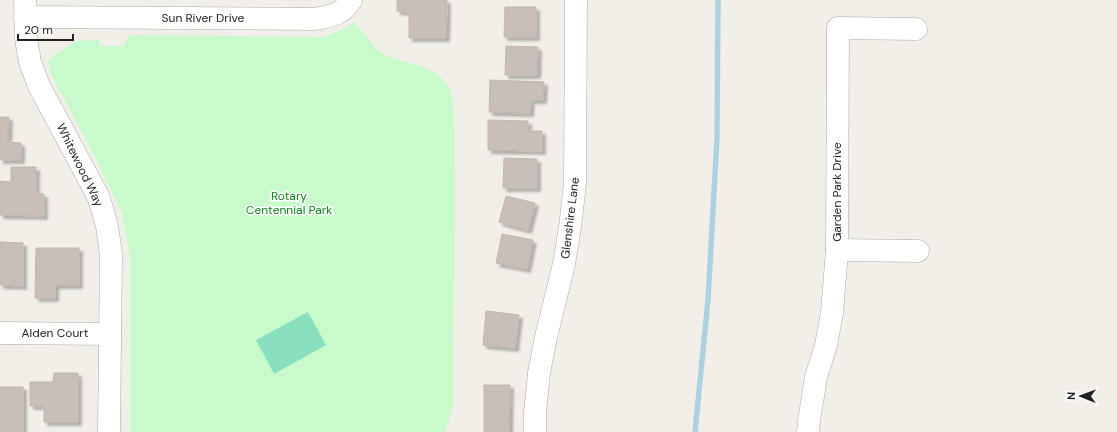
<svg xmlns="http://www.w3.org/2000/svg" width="1117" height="432" viewBox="0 0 1117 432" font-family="'DM Sans',sans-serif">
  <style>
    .park { fill: #c8facc }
    .pitch { fill: #88e0be }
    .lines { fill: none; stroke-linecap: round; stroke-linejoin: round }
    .stream { stroke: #aad3df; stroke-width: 5.5 }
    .building { fill: #c7bfb8; stroke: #c4b6ab; filter: url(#shadow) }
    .street-casing { stroke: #a9a9a9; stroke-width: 23 }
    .street { stroke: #fff; stroke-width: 22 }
    .labels { text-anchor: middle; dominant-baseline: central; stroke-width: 3; stroke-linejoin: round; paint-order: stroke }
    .street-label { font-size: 12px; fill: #222; stroke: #fff }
    .park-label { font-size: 12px; fill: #0c8416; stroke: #fff }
  </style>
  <defs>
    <filter id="shadow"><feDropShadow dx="3.5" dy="3.5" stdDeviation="1" flood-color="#0004"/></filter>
  </defs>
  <rect width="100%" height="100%" fill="#f2efe9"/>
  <path class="park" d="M354 22 379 52 399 60 422 66 440 76 450 89 454 109 455 196 453 408 445 432H130V257L122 213 96 159 51 74 48 60 76 41 99 40V46H124L126 40 130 35 325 37 345 28Z"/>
  <path class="pitch" d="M308 312 326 345 274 374 256 340Z"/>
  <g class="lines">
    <path class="stream" d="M695 432 708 300 717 138 718 0"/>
  </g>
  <g class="building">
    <path d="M397 0H447L446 38H409V12L397 11Z"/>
    <path d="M505 7H536V37H504Z"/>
    <path d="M506 46 538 47 537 75H505Z"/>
    <path d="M490 80 544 82 543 100H531L530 113 489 112Z"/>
    <path d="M0 117H9L8 142 21 143V160H0Z"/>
    <path d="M488 120 528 121V131H542V151L488 150Z"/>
    <path d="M504 158 537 159V188H503Z"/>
    <path d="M11 167H36V193L44 194V216L0 215V181L11 182Z"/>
    <path d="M506 196 535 203 528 230 499 222Z"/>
    <path d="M502 234 533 240 527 269 496 263Z"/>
    <path d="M0 242 23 243V286L0 285Z"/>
    <path d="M36 248H79V285H55V298H35Z"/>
    <path d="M486 311 519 315 515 348 483 345Z"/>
    <path d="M54 373H78V422H44V406H30V382H53Z"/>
    <path d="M484 385H510L509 432H484Z"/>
    <rect x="0" y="387" width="23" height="45"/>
  </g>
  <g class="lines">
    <defs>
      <g id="street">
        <path d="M25 0 26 38 30 62 39 86 99 198 107 226 111 254 109 432"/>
        <path d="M25 17 315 19C331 16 342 15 351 0"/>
        <path d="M837 250 918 251"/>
        <path d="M0 333 110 334"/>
        <path d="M535 432V412L539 373 546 337 564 264 570 227 575 184 576 0"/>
        <path d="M808 432 809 421 816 377 826 345 832 313 837 250 838 28 916 29"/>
      </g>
    </defs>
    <use href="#street" class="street-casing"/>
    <use href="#street" class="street"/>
  </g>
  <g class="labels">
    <g class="street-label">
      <text x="203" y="18">Sun River Drive</text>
      <text transform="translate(80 165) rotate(64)">Whitewood Way</text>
      <text transform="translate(837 192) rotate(-90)">Garden Park Drive</text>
      <text transform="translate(570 218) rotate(-83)">Glenshire Lane</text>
      <text x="55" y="333">Alden Court</text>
    </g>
    <g class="park-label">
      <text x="289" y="196">Rotary<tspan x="289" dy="14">Centennial Park</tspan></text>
    </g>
  </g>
  <g transform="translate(1081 396) rotate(271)" stroke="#ffffff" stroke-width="3" paint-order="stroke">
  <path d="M0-3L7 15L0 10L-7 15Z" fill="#222222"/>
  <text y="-6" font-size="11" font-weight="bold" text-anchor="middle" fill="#222222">N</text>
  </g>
  <path d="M18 34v6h55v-6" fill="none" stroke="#222222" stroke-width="2"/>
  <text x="24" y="34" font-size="12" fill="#222222" stroke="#ffffff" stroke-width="3" paint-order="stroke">20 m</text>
</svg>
